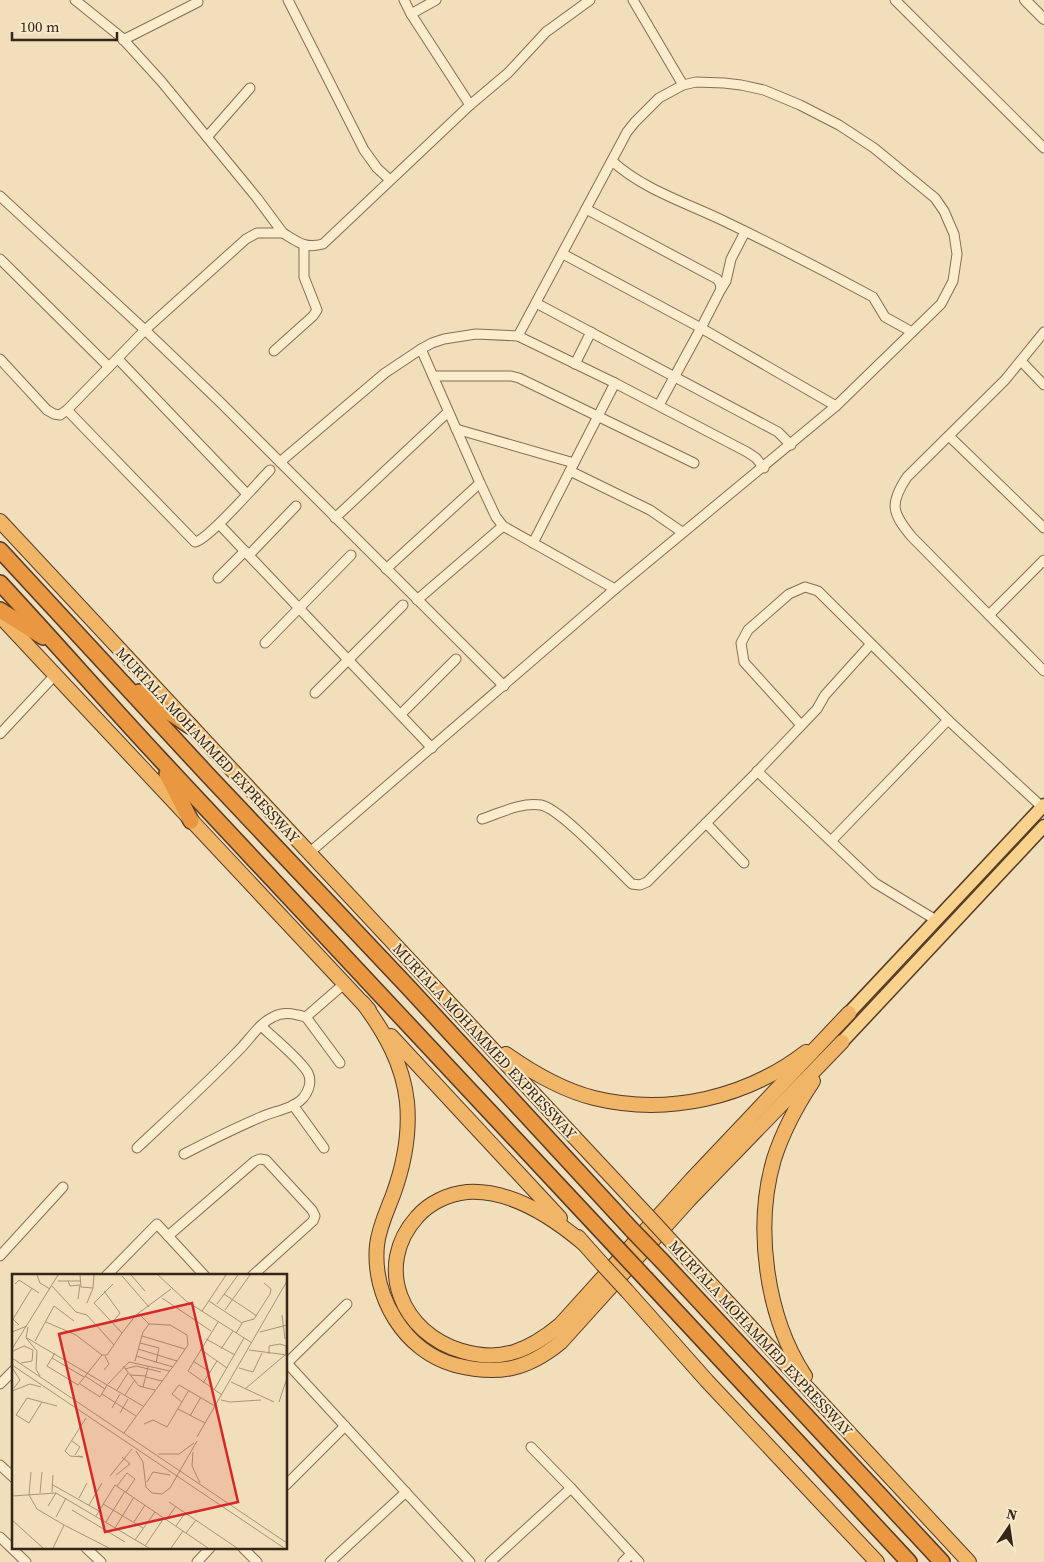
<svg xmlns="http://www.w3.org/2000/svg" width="1044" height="1562" viewBox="0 0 1044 1562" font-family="'Source Serif 4',serif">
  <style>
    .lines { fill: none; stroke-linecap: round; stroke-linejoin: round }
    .minor-casing { stroke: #886d53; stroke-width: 11 }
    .tertiary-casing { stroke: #886d53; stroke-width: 12 }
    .primary-casing { stroke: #553b28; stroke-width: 15 }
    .trunk-casing { stroke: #553b28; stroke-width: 16 }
    .motorway-casing { stroke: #553b28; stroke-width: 18 }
    .minor { stroke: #fbeccd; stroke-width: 9 }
    .tertiary { stroke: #fbeccd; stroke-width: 10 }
    .primary { stroke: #f9d28d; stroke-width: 12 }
    .trunk { stroke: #f1b567; stroke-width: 14 }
    .motorway { stroke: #e99841; stroke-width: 15 }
    .trunk-bridge-casing { stroke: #553b28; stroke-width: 16; stroke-linecap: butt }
    .motorway-bridge-casing { stroke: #553b28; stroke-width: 18; stroke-linecap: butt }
    .trunk-bridge { stroke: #f1b567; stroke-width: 14 }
    .motorway-bridge { stroke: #e99841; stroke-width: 15 }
    .labels { text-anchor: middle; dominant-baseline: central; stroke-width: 4; stroke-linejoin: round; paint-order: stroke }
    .street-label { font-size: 15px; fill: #362619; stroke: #f8e9ca }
    .inset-road { fill: none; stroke: #a6947a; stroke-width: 1 }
    .view { fill: #d62828; fill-opacity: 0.15; stroke: #d62828; stroke-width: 2.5 }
    .inset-edge { fill: none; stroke: #362619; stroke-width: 2.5 }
  </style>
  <rect width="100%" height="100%" fill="#f1deba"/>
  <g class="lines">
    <defs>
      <g id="minor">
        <path d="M288 0 364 150 377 168 390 180"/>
        <path d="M633 0 683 85"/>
        <path d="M895 0 1044 148"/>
        <path d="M411 14 436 0"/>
        <path d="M123 40 198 2"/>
        <path d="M470 105 508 73 546 32 590 0"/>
        <path d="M207 137 250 88"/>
        <path d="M612 161C644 190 687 203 726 222 776 246 825 271 873 297L885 317 912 332"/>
        <path d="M0 196 145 330 219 401 504 686"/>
        <path d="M586 209 717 279 720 283 721 289 701 328 659 405"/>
        <path d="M283 233C298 242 305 249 323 244L470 105 411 14 404 0"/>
        <path d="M563 254 701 328 836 406"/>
        <path d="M0 259 109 367"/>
        <path d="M721 289 726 281 731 259 745 232"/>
        <path d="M536 303 778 432 791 445"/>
        <path d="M1044 332 1005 380 907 477C889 504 892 513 912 537L1044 671"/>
        <path d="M421 349 480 483 496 517 503 526 615 589"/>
        <path d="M274 351 313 316 317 310 304 277V245"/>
        <path d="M0 359 47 410 54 414 60 415 67 410 145 330 246 239 257 233H283L257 198 161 81 121 37 75 0"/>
        <path d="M118 359 247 494"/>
        <path d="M1021 361 1044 385"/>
        <path d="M575 364 591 332"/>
        <path d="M433 376H511L519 378 694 463"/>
        <path d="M67 410 195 542C208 540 258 482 270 470"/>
        <path d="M456 429 574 463"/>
        <path d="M949 436 1044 528"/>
        <path d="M280 462 385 373 421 349 432 343 444 339 476 334 518 336 615 383 747 452 756 458 764 468"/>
        <path d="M570 471 650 510 682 532"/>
        <path d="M335 518 448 412"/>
        <path d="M219 524 432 748"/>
        <path d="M533 543 615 383"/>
        <path d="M249 555 296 506"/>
        <path d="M386 569 480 483"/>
        <path d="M218 578 245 551"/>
        <path d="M417 600 503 526"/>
        <path d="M989 615 1044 560"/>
        <path d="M265 643 351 555"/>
        <path d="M315 693 403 605"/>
        <path d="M401 714 456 659"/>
        <path d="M801 725 744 662 741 643 748 630 789 594 805 587 818 591 948 720 1042 807"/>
        <path d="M0 734 55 675"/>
        <path d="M757 771 875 883 936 920"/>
        <path d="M482 819C500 813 521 802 541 805 561 809 615 868 632 884L640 885 647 882 754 775 817 709 825 695 871 644"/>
        <path d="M706 823 744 863"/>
        <path d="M832 840 948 720"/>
        <path d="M309 853 615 589 836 406 941 304 953 281 957 254 954 234 944 211 935 198 874 148 839 125 800 105 764 90 741 85 724 83 696 82 683 85 659 98 635 122 627 132 518 336"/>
        <path d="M306 1017 340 1063"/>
        <path d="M293 1105 324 1148"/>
        <path d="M137 1148C171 1116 205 1085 237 1052 249 1041 258 1024 273 1017 284 1011 294 1014 306 1017L345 983"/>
        <path d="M184 1154C209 1141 235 1128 261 1117 274 1111 293 1109 303 1098 309 1091 312 1081 308 1073 302 1061 272 1036 261 1026"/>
        <path d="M168 1236 255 1161 260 1159 266 1160 312 1210 315 1216 313 1221 252 1276"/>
        <path d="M0 1256 63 1187"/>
        <path d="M106 1276 157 1224 205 1276"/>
        <path d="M286 1362 470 1562"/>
        <path d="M287 1363 347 1304"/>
        <path d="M0 1384 14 1370"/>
        <path d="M531 1447 571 1488 639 1562"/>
        <path d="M0 1465 14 1478"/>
        <path d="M286 1485 345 1426"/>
        <path d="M0 1537 26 1562"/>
        <path d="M86 1548 101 1562"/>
        <path d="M243 1548 257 1562"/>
        <path d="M197 1562 210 1548"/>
        <path d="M330 1562 406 1492"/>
        <path d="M490 1562 571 1488"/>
        <path d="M623 1562 631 1554"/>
      </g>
      <path id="tertiary" d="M1025 0 1044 19"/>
      <g id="primary">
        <path d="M849 1013 1044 805"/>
        <path d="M842 1042 1044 826"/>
      </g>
      <g id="trunk">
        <path d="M0 521 647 1215"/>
        <path d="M0 616 369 1010"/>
        <path d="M363 1003C385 1033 403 1064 407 1102 410 1134 404 1165 393 1195 387 1211 379 1227 377 1245 372 1296 404 1351 455 1365 498 1376 527 1370 561 1342L689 1200 842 1042"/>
        <path d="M391 1036 560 1218"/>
        <path d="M506 1054C533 1073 562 1090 594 1098 668 1116 746 1098 806 1052"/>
        <path d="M578 1237 602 1264"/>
        <path d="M670 1240 969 1562"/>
        <path d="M583 1243C551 1216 510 1189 467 1192 448 1194 429 1203 417 1217 373 1266 402 1334 462 1351 501 1363 530 1350 560 1325L692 1179 849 1013"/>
        <path d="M627 1291 707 1381 877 1562"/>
        <path d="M805 1376C766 1317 754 1227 774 1159 783 1131 797 1105 813 1081"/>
      </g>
      <g id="motorway">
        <path d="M0 550 206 773 409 988 633 1231"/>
        <path d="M0 583C54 641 106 701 160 759 312 922 465 1084 617 1248"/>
        <path d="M0 610 43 637"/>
        <path d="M139 692 190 726"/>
        <path d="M167 774 191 821"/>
        <path d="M662 1261 942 1562"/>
        <path d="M646 1279 909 1562"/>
      </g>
    </defs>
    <use href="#minor" class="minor-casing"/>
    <use href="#tertiary" class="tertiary-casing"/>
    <use href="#primary" class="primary-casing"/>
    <use href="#trunk" class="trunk-casing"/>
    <use href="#motorway" class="motorway-casing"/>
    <use href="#minor" class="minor"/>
    <use href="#tertiary" class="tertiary"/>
    <use href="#primary" class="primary"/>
    <use href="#trunk" class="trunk"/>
    <use href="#motorway" class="motorway"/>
    <defs>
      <g id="trunk-bridge">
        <path d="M647 1215 670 1240"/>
        <path d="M602 1264 627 1291"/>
      </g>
      <g id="motorway-bridge">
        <path d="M633 1231 662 1261"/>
        <path d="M617 1248 646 1279"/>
      </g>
    </defs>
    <use href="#trunk-bridge" class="trunk-bridge-casing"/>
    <use href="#motorway-bridge" class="motorway-bridge-casing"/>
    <use href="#trunk-bridge" class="trunk-bridge"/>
    <use href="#motorway-bridge" class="motorway-bridge"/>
  </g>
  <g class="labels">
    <g class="street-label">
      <text transform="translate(208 745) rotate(47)">MURTALA MOHAMMED EXPRESSWAY</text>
      <text transform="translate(485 1041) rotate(47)">MURTALA MOHAMMED EXPRESSWAY</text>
      <text transform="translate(761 1338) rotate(47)">MURTALA MOHAMMED EXPRESSWAY</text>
    </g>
  </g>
  <g transform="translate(12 1274)">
    <rect width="275" height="275" fill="#f1deba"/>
    <path class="inset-road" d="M25 1 28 9 38 15M68 1 69 13 81 14 82 1M119 1 133 17M146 1 174 27 240 69M110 2 137 33M46 7H68M56 7 58 12 68 11 66 25M3 10 7 6 27 19M40 12 64 38 75 41 102 71M92 17 108 39 100 49M212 20 245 42M150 24 199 57M197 27 230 49M75 29 81 14M205 30 226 1M213 36 238 1M190 37 214 1M126 39 137 50M270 41 273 65M34 48 64 61 90 81 66 111 35 92 43 79M206 48 176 97 210 121M7 51 1 45 20 14M16 53 14 64 25 77 24 95 28 102M0 58 15 52M248 58 275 51M110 59 124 41 159 15M224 59 231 48 242 45 258 20 259 15 252 9M130 62 173 75M15 64 131 132M194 65 223 81M23 67 42 32 62 47M128 69 147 74 144 89M0 75 46 1M126 75 165 87M188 75 215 94M209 75 221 57M237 76 275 81M1 77 12 72 21 76 20 87 9 89M257 80V72L268 70 274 72V81M90 81H95L110 59 82 29 101 10M124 82 161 93M0 84 275 269M40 84 72 103M181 87 198 98M0 91 272 274M111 92 127 112 143 116M227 94 241 98 250 79M1 95 8 106 2 114M113 95 124 92 149 98M92 96 97 90 93 82M118 101 134 102M73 102 93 115M134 103 150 107M219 108 262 128M191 109 205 87M68 110 88 123 95 111M96 110 117 88 158 97M131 113 136 93M233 115 273 81M105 116 116 99M202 116 232 64M0 117 18 110 29 113M90 120 124 142M113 121 122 107M209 126 218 128 249 126M30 128 15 124 4 141 17 149 30 128 45 132M170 128 160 120 167 111 203 132M267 128 275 104M100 134 108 120M166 135 193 149M108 139 116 125M178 142 189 123M132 150 141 146 155 153 177 116M112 159 165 87 176 71 175 61 158 51 137 50 131 58 123 87M185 163 275 7M60 167 68 173 63 181M124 177 131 188 134 213 140 219 150 220 158 214 185 167M181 178 180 192 188 209M146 180H167L182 169M66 182 71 183 58 182 53 177 74 144M19 198 17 221 25 235 52 251 41 274M104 201 118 190 110 183M98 202 120 175M135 208 141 198 158 201M41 211 87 237M105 212 115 199 123 205 114 218M40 218 41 201M28 219 30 198M0 222 44 219 137 274M67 224 75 209M157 228 225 274M91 230 131 254M77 231 90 209M36 232 44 219M60 236 113 268M84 242 103 211 196 274M44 243 54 224M0 246 31 274M154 246 164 232M94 248 113 217M122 248 133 231M52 251 97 274M164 252 173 239M103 254 122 223M174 259 184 246M123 266 143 238M133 272 152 244M159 274 171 257"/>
    <path class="view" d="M180 29 226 228 93 258 47 60Z"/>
    <rect width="275" height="275" class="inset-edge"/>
  </g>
  <g transform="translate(1009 1527) rotate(13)" stroke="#f8e9ca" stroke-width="4" paint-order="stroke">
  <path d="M0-4L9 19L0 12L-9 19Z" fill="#362619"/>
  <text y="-8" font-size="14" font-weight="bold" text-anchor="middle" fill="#362619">N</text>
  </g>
  <path d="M12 32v8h105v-8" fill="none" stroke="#362619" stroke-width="2.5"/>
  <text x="20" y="32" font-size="15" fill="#362619" stroke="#f8e9ca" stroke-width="4" paint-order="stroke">100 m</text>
</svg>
